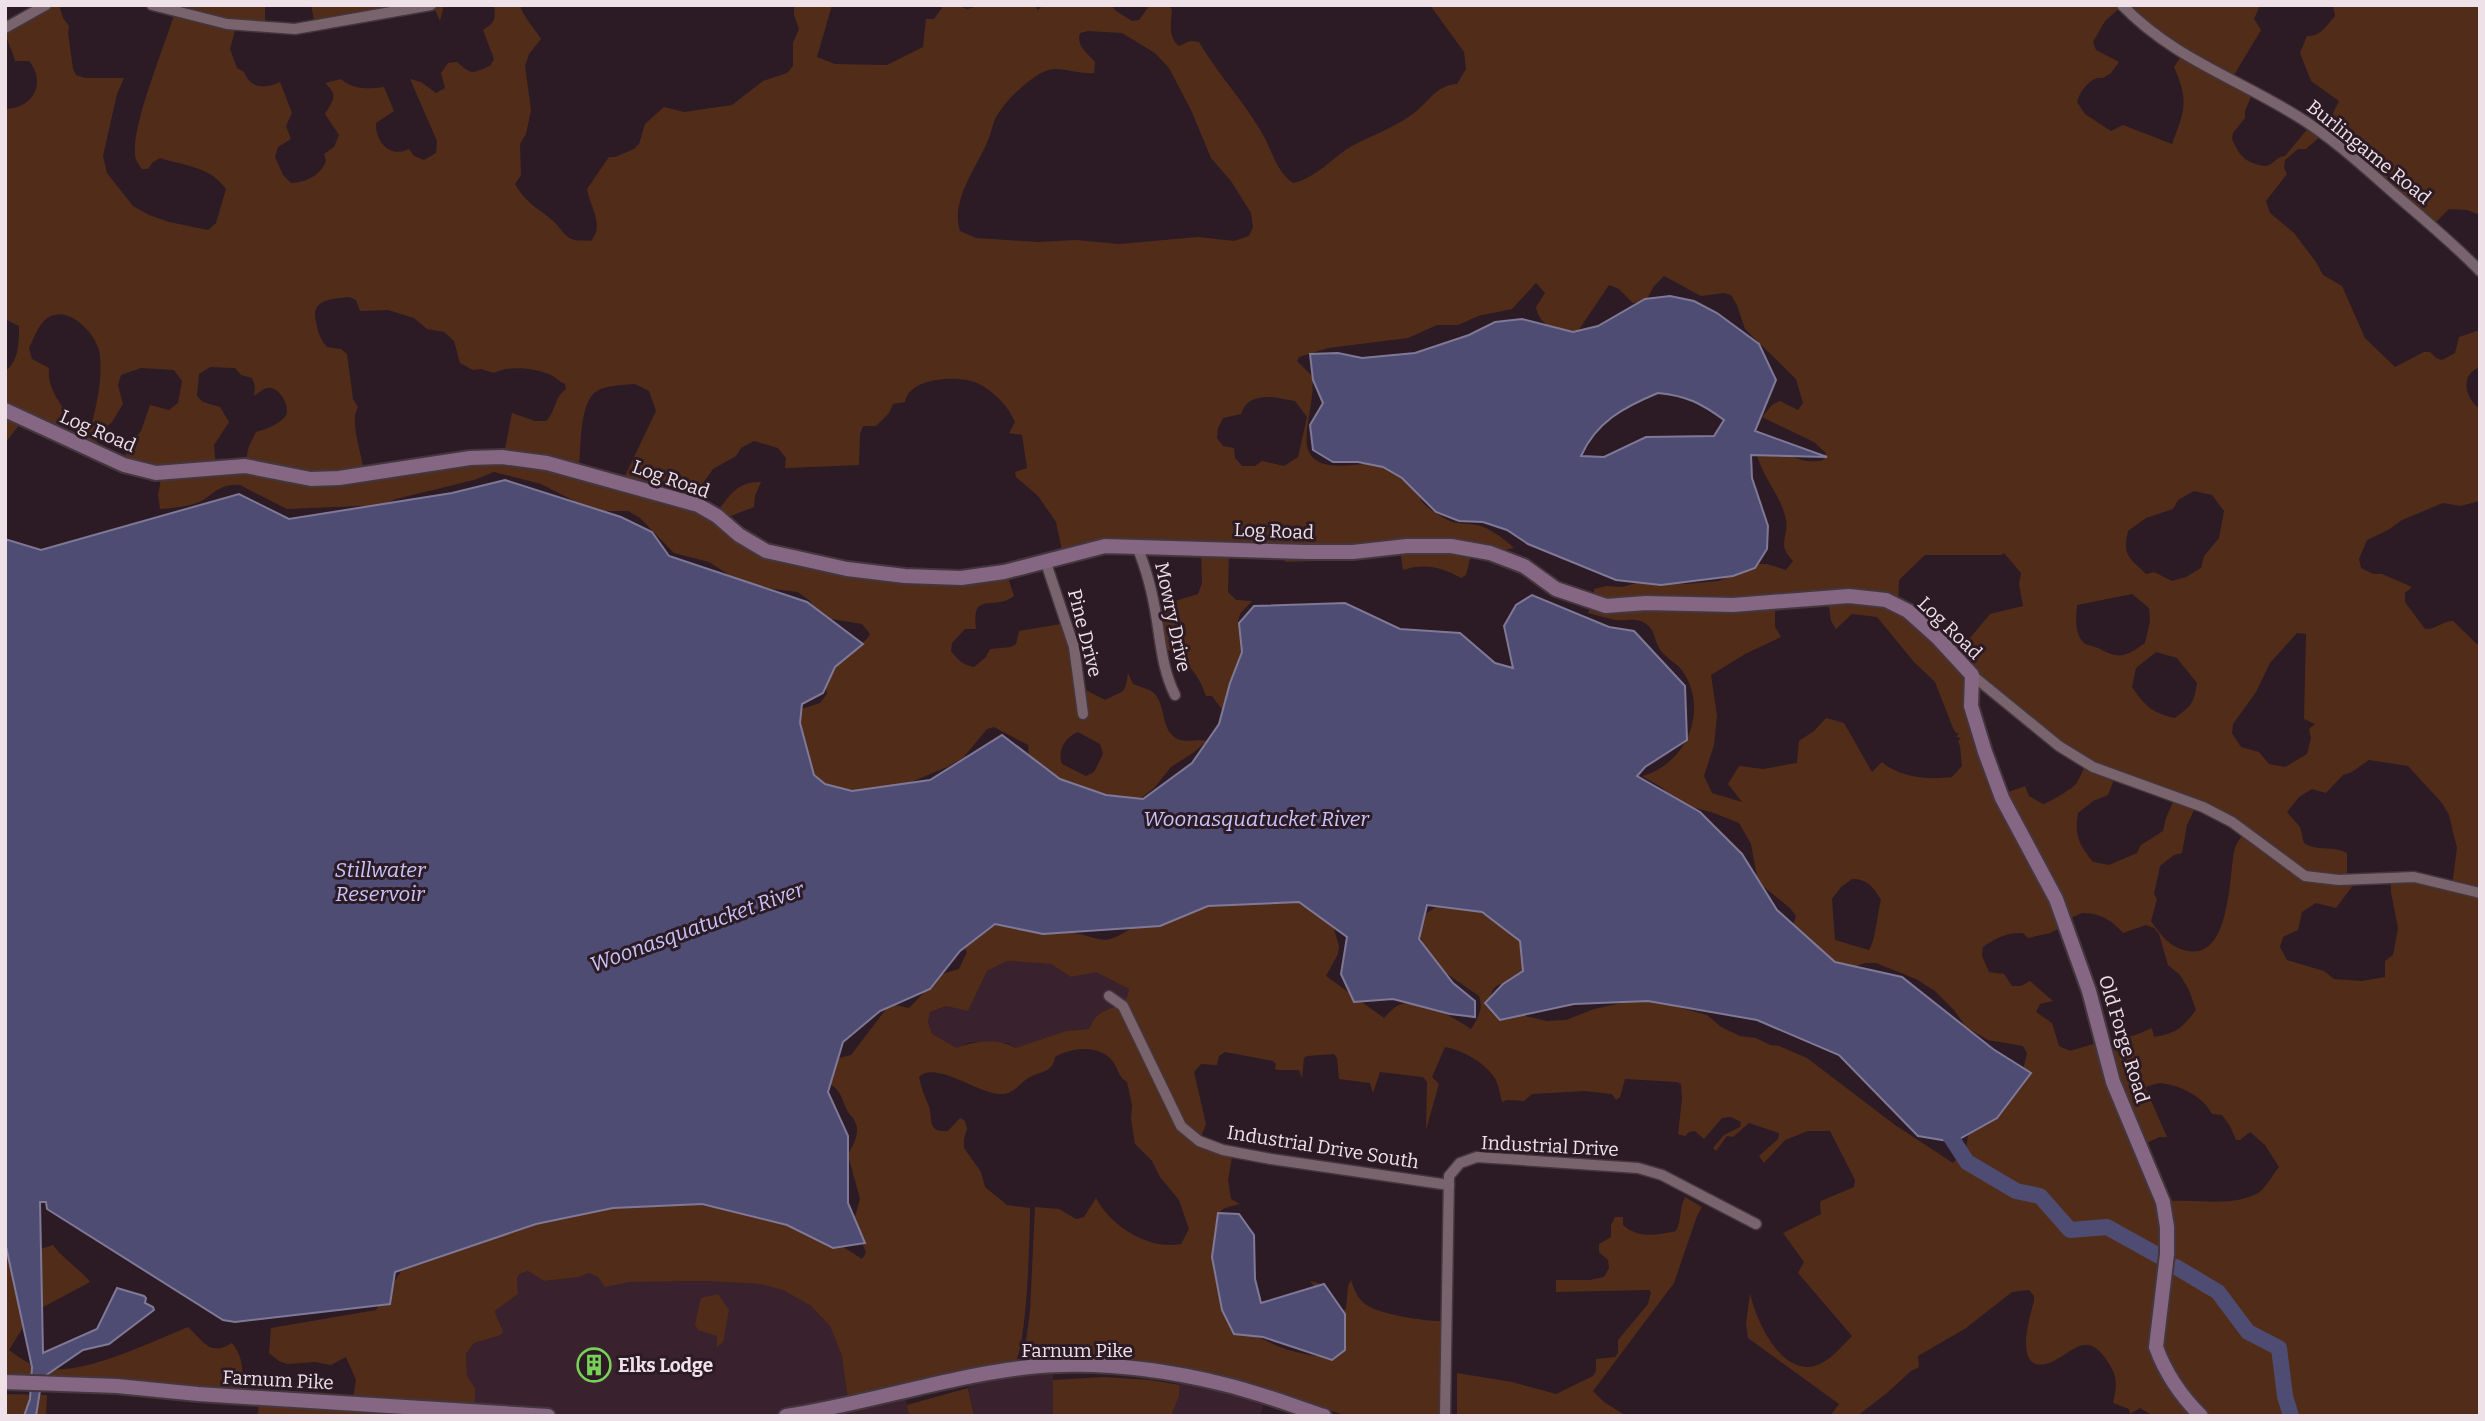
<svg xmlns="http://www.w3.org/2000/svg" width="2485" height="1421" viewBox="0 0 2485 1421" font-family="Bitter,serif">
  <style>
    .built { fill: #39212e }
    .green { fill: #512d19; fill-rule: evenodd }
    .water { fill: #4f4c74; stroke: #7f7997; stroke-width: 2; fill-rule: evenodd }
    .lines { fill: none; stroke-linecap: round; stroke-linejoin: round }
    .river { stroke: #4f4c74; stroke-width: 16 }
    .street-casing { stroke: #44363d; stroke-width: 13 }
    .secondary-casing { stroke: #44363d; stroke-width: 18 }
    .street { stroke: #79646e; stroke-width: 10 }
    .secondary { stroke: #856683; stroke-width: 14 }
    .labels { text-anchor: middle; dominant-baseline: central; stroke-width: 6; stroke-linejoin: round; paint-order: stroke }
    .street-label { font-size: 19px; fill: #eee2e8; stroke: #2c1b24 }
    .poi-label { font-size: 19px; font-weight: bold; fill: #eee2e8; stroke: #2c1b24; text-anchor: start }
    .water-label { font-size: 21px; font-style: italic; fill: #c7c5fc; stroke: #2c1b24 }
  </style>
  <rect width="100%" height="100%" fill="#2c1b24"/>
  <g class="built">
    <path d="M1007 961 1052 964 1071 977 1096 971 1129 989V995L1122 1004 1098 1014 1089 1029 1066 1031 1015 1048 1008 1043 970 1042 957 1048 932 1034 928 1022 930 1012 946 1006 968 1011 987 971Z"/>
    <path d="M528 1271 544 1281 579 1277 589 1273 598 1277 606 1286 630 1282 706 1281 760 1284 783 1290 811 1306 830 1326 842 1356 848 1401 905 1392 909 1416H441L475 1388 467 1376 466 1354 474 1343 498 1336 502 1326 496 1319 495 1311 518 1294 517 1279 519 1274Z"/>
    <path d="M1053 1368V1416H974L967 1380Z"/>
    <path d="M1181 1378 1266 1398 1260 1416H1171L1179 1396Z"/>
  </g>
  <g class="green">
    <path d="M42 5H59L63 18 69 26 68 33 73 69 76 75 85 78H124L117 94 103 156 107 173 133 206 149 215 169 222 208 230 216 223 226 189C210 166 184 166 160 158L153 162 148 169H142C139 165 135 160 135 154 132 124 165 45 175 12L165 5H265V27H236L230 49 237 68 244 72C251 89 265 89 280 82L292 113 286 126 291 139 278 147 275 157 283 175 291 183C307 182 320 176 326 161L324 154 334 147 339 135 325 114C333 100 339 96 325 83L341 79C353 90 368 89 384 87L394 111 376 123C375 141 390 159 409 149L414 156 424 160 436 153 437 141 410 79 421 82 436 93 445 88 441 73 448 63 457 62C472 75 471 74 490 66L494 59 483 30C495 23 496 19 494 5H520C522 15 535 29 541 39L529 54 525 66 531 110 526 134 520 144 521 175 515 184C528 206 538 207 554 222 561 228 564 237 574 240 579 241 586 240 591 241 605 225 590 207 587 189L609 157H615L634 149 639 144 645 124 664 107 684 112 732 105 763 81 787 73 793 66V43L799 29 794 15V5H832L817 57 835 64 881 65H887L923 47 926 19H934L944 5H955L967 9 983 5H1034L1038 10 1043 5H1111L1116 11 1132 21 1139 20 1150 5H1167L1172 9C1171 22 1168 38 1179 46L1190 41 1199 42C1217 73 1241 98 1259 128 1271 146 1275 171 1293 183 1317 178 1331 158 1352 146 1372 135 1396 127 1414 113 1429 102 1436 85 1457 84L1466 69 1464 52 1430 5H2260L2254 19 2261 30 2231 80 2253 92 2245 111V118L2233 133 2232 139C2239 154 2243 161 2259 165 2264 166 2266 167 2271 164 2277 160 2277 157 2285 156L2310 126 2323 134 2306 149H2298L2285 160 2284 168 2287 174 2266 201 2270 213 2294 233 2316 262 2323 275 2342 286 2365 338 2395 367 2424 352H2430L2436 358 2442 360 2455 353 2459 337 2480 330V367C2459 375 2465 398 2480 409V501L2460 506 2443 503 2402 520 2388 530 2367 540 2359 559 2361 568 2373 574H2382L2412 587 2405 593V602L2425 629C2436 630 2442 621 2453 621L2480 647V1416H2153L2140 1408 2130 1414 2129 1409 2113 1403C2117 1386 2118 1377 2108 1362 2085 1327 2072 1355 2049 1363 2012 1375 2030 1316 2034 1301V1296L2029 1290 2012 1292 1966 1328 1918 1356 1919 1367 1911 1371 1887 1393 1857 1416H1830L1839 1404 1748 1338 1746 1324 1750 1293C1755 1317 1777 1368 1808 1367 1825 1367 1841 1347 1852 1336L1798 1273 1804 1262 1783 1233 1821 1214 1820 1203 1821 1201 1854 1187 1855 1180 1830 1131H1808L1785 1140 1764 1163 1759 1156 1778 1139 1779 1133 1749 1123 1733 1137 1727 1136 1716 1151 1713 1148 1724 1135 1740 1127 1741 1122 1731 1117 1722 1118 1704 1139 1695 1131 1689 1132 1685 1136 1678 1134 1682 1099 1681 1084 1677 1082 1625 1079 1620 1097 1616 1100 1612 1094 1584 1091 1532 1094 1524 1101 1507 1100 1502 1102C1500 1095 1499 1087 1496 1080 1487 1064 1463 1050 1445 1047L1432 1077 1439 1084 1426 1130 1427 1082 1423 1077 1380 1072 1373 1093 1370 1083 1339 1079 1337 1058 1334 1054 1307 1056 1304 1058 1302 1078 1299 1070H1278L1275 1069 1276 1064 1273 1061 1225 1052 1219 1056 1217 1065 1201 1064 1194 1072 1206 1124 1200 1139 1233 1152 1228 1180 1231 1199 1240 1204C1233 1206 1223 1207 1219 1213 1214 1220 1218 1231 1219 1240 1220 1251 1214 1262 1215 1273 1215 1285 1228 1327 1236 1335 1254 1333 1264 1340 1280 1347 1288 1351 1317 1357 1325 1357V1298L1310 1281C1340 1287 1326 1297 1340 1313L1346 1309 1348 1286 1351 1280C1354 1290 1359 1302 1370 1307 1386 1315 1423 1321 1441 1321L1440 1416H1347L1243 1382 1033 1362 1027 1357 1025 1348 1030 1312 1035 1207 1059 1209 1076 1219 1084 1217 1096 1198C1111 1226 1147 1250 1181 1244L1189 1229 1179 1200 1160 1177 1152 1161 1135 1144 1131 1119 1132 1105 1127 1082C1118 1076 1119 1071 1114 1063 1101 1044 1072 1047 1055 1057 1053 1071 1044 1071 1032 1076 1020 1081 1015 1095 1000 1094 979 1094 935 1060 919 1077 921 1087 924 1095 928 1104 934 1117 925 1133 948 1131L960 1118 965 1121 967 1129 964 1139V1148L981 1172 985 1187 1007 1205 1030 1208C1030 1234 1027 1349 1014 1364L848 1401 842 1356 830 1326 811 1306 783 1290 760 1284 706 1281 630 1282 605 1287 598 1277 589 1273 579 1277 544 1281 528 1271 519 1274 517 1279 518 1294 495 1311C496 1319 502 1324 503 1333L498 1336 474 1343 466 1354 467 1376 475 1388V1406L353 1398 356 1380 346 1357 331 1365 315 1362 287 1364 279 1361 269 1353 271 1328 376 1310 406 1264 543 1215 686 1201 696 1205 797 1217 862 1259 866 1253 854 1220 860 1199 848 1155C854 1143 862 1131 853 1118 849 1113 849 1114 846 1108 840 1093 840 1091 827 1081L832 1060 851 1055 890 1004 909 1008 942 974 959 969 967 952 961 943 1005 915C1020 922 1035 930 1051 933 1058 934 1066 932 1073 933 1102 937 1101 948 1130 929L1235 892 1327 906 1339 946 1338 954 1326 976 1384 1018C1388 1014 1392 1009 1397 1006 1418 995 1454 1018 1471 1029 1478 1018 1484 1009 1479 996L1430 962 1419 933 1424 915 1439 905 1471 906 1493 921 1515 930 1528 963C1525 967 1522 973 1517 976 1504 985 1491 982 1490 1001L1503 1018 1525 1016 1547 1021 1566 1020 1594 1009 1631 1001 1663 1000 1681 1008 1707 1015 1721 1027 1740 1036 1756 1038 1770 1045 1779 1046 1807 1058 1895 1125 1953 1163 1966 1149 1968 1136 1973 1127 2023 1070 2027 1053 2023 1046 1988 1040 1966 1027 1954 1010 1935 991 1916 979 1876 963H1865L1847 969 1837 967 1791 932 1796 916 1790 908 1758 882 1751 844 1739 823 1714 813 1681 804 1661 787 1642 776C1685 765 1709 713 1684 673 1678 663 1663 657 1658 646 1654 638 1655 630 1646 624 1637 617 1625 621 1615 620 1606 618 1597 615 1588 613L1594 597V589L1607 586 1622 587 1647 580 1686 584 1719 581 1756 564H1767L1786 570 1793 561C1776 543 1789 539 1786 520 1782 497 1763 478 1757 455L1778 450C1794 458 1805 464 1823 460L1826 453 1814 442 1762 417 1772 405 1780 401 1798 410 1803 403 1796 379 1745 329 1737 305 1731 295 1724 293 1701 296 1664 276 1654 286 1646 301 1633 303 1619 289 1609 285 1574 337C1557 333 1539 325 1536 307L1545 293 1536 283 1512 309 1478 316 1458 325H1437L1408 338 1328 348 1299 357 1297 361 1312 376C1316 396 1302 435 1308 450 1320 479 1367 457 1388 466 1396 469 1412 483 1417 489 1418 491 1420 498 1421 500 1425 507 1439 515 1446 519 1456 525 1466 523 1477 525 1490 528 1504 539 1514 548L1492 552 1472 551 1466 575 1461 578C1442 567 1424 563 1403 570L1400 549 1345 553V560L1285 562 1284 554 1229 552 1228 592 1236 600 1252 601 1240 614 1238 622 1245 633 1247 648 1229 719 1212 696H1206C1198 671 1183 658 1161 645L1155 607 1198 594 1202 583 1201 549 1063 555 1056 522 1038 496 1016 477 1015 472 1027 468 1022 435 1009 433 1015 422C1008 406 994 391 977 383 959 375 909 377 905 402L893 404 889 413 876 426H863L860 434 859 465 785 468 786 458 778 448 754 441 741 448 736 456 713 469 691 500 716 514C728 497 737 481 761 482L755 496 754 507 723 519 761 547 903 575 1005 569 1014 596C994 612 971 589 976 629H965L952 643 951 651C958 660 963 665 974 667L986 657 990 649 1011 647 1016 644 1019 631 1067 623 1082 688 1105 700C1125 690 1125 694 1128 673L1133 684C1141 688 1152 688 1157 697 1166 710 1161 733 1180 740 1188 742 1199 739 1207 741L1193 753 1171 767 1155 787 1140 799 1087 803 1029 756 1028 745 994 727 987 729 963 758 947 767 892 790 819 792 796 724 802 709 820 703 827 694C824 683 831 666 838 657 847 646 863 648 870 634L862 624 826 618 816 610 810 601 798 592 746 586 709 562 674 553 640 518 628 511H602L582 505 541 484 494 472 474 480 396 499 383 505 287 509 240 485C215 483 211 500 194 504 183 507 171 508 160 509L158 495 162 474 123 464 128 446 141 431 150 405 169 410 178 403 182 381 174 370 141 368 121 375 118 385 123 404 112 422 99 434 94 451 83 447C94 424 106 371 98 347 93 332 69 306 49 317 39 322 34 339 29 348L32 359 49 368C47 385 56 397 65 411L53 433 23 420 5 443V372C19 360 19 344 19 326L5 319V109C33 109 47 83 29 61H15C12 48 5 40 5 27ZM2122 6 2182 55 2174 67C2189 101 2185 110 2172 144L2123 125 2111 131 2085 114 2077 102C2080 91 2091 76 2103 78L2111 73 2119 62 2096 50 2093 42 2105 21ZM1088 31 1122 33 1155 53 1169 68 1191 110 1211 158 1231 181 1251 213 1253 227 1249 236 1234 241 1198 237 1119 244 1076 240 1038 242 976 238 960 231C950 200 977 168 988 140 991 134 992 126 995 119 1004 102 1024 83 1041 73 1057 63 1076 75 1094 73L1095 62C1087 53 1076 46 1080 33ZM349 297 356 300 360 311 388 310 414 318 427 329 444 332 454 341 460 363 473 370 481 369 494 373C510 365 534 368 551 375 556 377 559 382 565 384L566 389C554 397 556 412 546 421H535L512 413 504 454 364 472C362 454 349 421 358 407L353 399 347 354 341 349 327 347C320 339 318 332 316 322 310 299 332 299 349 297ZM210 367 235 368 241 375 252 378 255 386 254 396C258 393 264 388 268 388 279 386 292 408 285 417 279 424 265 430 256 432L249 446 244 467 216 468 214 445 229 422 220 407 203 402 197 396 199 374ZM635 384 649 391 656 411 623 480 579 468C581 449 579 401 597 391 606 385 624 385 635 384ZM1272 397 1295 401 1307 417 1298 457 1284 466 1262 461 1255 466H1242L1235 458 1234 448 1223 446 1217 438 1218 428 1223 418 1241 414C1246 399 1257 397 1272 397ZM2194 491 2212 495 2224 511 2219 538 2204 556 2201 568 2186 577 2172 581 2154 572 2146 574C2129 557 2122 556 2128 531L2146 518 2173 509 2178 500ZM2004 553 2021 573 2019 584 2023 606 1990 614 1956 655 1898 606 1899 580 1925 555H2001ZM2132 594 2149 608 2150 621 2145 643C2127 656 2120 660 2100 649 2095 646 2088 646 2084 643 2074 633 2076 618 2077 605ZM1828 599 1831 621 1836 629 1852 614 1877 617 1914 662 1935 682 1953 728 1956 733H1959L1956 737 1961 738 1958 741 1960 746 1962 766 1952 777C1929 780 1900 778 1882 762L1872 772 1844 723 1826 718 1814 731 1799 741 1797 763 1763 769 1739 766 1728 784 1742 802 1712 793 1704 776 1714 745 1717 716 1711 675 1745 654 1781 637 1775 627V603ZM2297 633 2306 634 2304 719 2315 724 2309 729 2311 738 2307 754 2285 767 2269 764 2259 752 2241 747 2232 733 2233 724 2256 692 2270 663ZM2156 652 2177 658 2197 683C2194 704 2191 706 2175 718 2152 713 2145 706 2132 687L2136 668ZM1975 678 2086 765C2082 771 2079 781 2074 786 2069 790 2049 803 2043 804L2029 796 2025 786 2003 794 1972 709ZM1078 732 1100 744 1103 754 1094 772 1086 776 1062 764C1057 751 1065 737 1078 732ZM2369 760 2408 766 2442 803 2449 815 2457 848 2452 886 2391 879V892L2398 928 2393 955 2385 961V977L2362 981 2334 979 2324 971 2287 960 2280 947 2283 937 2298 930 2302 912 2316 903 2336 908 2357 880H2347V853C2332 845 2318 852 2304 843L2300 827 2287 812 2299 797 2312 789 2326 793 2343 775 2352 772ZM2115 777 2175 798 2166 818 2163 831 2141 845 2137 853 2109 865 2093 862C2079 844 2074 836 2078 813L2093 801 2108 795ZM2196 806 2244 833C2240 839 2235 845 2234 852 2229 878 2230 959 2188 951 2171 948 2161 936 2151 921L2157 899 2154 894 2160 866 2174 855 2182 853 2187 825ZM1852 879C1868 879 1873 887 1881 900 1877 914 1876 940 1869 950L1835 940 1832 899 1841 887ZM2082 913C2100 913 2112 920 2123 933L2146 925 2154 928 2159 934 2168 965 2180 975 2189 990 2196 1010C2182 1028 2177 1033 2154 1037L2152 1028 2138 1034 2106 1044 2103 1041 2070 1051 2059 1046 2052 1023 2036 1012 2040 1004 2053 1001 2030 981 2021 986H2012L2004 974 1989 972 1982 956 1983 947C1995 938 2008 932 2023 933L2028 938 2050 933 2066 925V920ZM1007 961 1051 964 1071 977 1096 972 1129 989C1128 1006 1110 1007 1099 1014 1095 1017 1091 1025 1089 1029L1066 1031 1015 1048C999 1038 974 1041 957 1048L932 1034 928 1022 930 1012 946 1006 968 1011 987 971ZM2159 1083C2178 1084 2203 1096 2212 1114L2222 1115 2230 1126 2236 1140H2240L2250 1132 2265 1145 2279 1167C2273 1174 2266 1188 2258 1193 2229 1209 2194 1197 2163 1202L2141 1146 2159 1137H2167L2145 1087Z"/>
    <path d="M311 5H444L440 21 434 7 315 25Z"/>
    <path d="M2333 5H2480V215L2467 210 2449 209 2433 225 2324 132 2339 101 2311 81 2300 53 2307 36C2320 37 2327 25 2335 16Z"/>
    <path d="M1685 1197 1702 1207 1697 1216 1674 1283 1593 1391 1604 1402 1626 1416H1457V1373L1512 1382 1556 1394 1593 1376 1596 1371V1359L1615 1357 1618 1353V1340L1648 1304 1651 1292 1649 1290 1556 1292V1280H1590L1604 1277 1609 1268 1608 1260 1599 1252V1244L1611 1237V1225L1615 1217H1623V1225C1638 1239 1658 1235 1676 1231 1682 1220 1679 1208 1685 1197Z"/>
    <path d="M53 1245C64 1260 79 1268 90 1282L32 1313 9 1350C18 1357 30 1365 42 1368 81 1377 151 1342 188 1327 204 1342 210 1357 232 1343 245 1359 243 1375 240 1395L5 1381V1250L6 1256 21 1255Z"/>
    <path d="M718 1294 729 1310 723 1342 717 1347V1336L698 1330 695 1324 701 1298Z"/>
    <path d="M1104 1377 1150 1380 1180 1385 1179 1396 1171 1416H1053V1380Z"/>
    <path d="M968 1388 974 1416H909L907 1405Z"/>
    <path d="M5 1394 47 1395 46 1416H5Z"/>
    <path d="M259 1397 441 1416H258Z"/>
  </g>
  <g class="water">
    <path d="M1670 296 1694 301 1717 313 1759 344 1776 380 1755 431 1827 457 1751 455 1752 478 1768 526 1767 549 1755 568 1733 576 1661 585 1616 580 1528 544 1507 530 1483 522 1459 521 1436 512 1402 478 1383 467 1358 462H1333L1313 450 1310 425 1323 403 1313 380 1310 354 1338 353 1362 358 1415 353 1469 335 1495 322 1522 319 1573 332 1598 326 1645 299ZM1658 393C1687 396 1701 403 1724 420L1714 436 1646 437 1604 457 1581 456C1596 422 1624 407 1658 393Z"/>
    <path d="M505 480 621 517 652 532 669 556 807 602 863 644 835 667 823 693 802 704 800 723 814 775 825 784 852 791 930 780 1002 735 1060 779 1106 795 1143 799 1192 763 1219 724 1230 683 1242 652 1239 623 1254 606 1345 603 1400 629 1460 633 1495 663 1513 668 1504 626 1516 605 1532 595 1609 627 1634 631 1685 686 1687 740 1645 767 1637 776 1700 812 1742 854 1777 910 1835 962 1902 977 1993 1049 2031 1073 1997 1118 1954 1142 1918 1136 1839 1055 1757 1020 1648 1001 1574 1004 1500 1020 1485 1003 1503 984 1523 971 1520 941 1482 912 1427 905 1419 939 1453 983 1475 1001V1017L1450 1014 1393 999 1354 1002 1341 974 1347 937 1299 902 1208 906 1160 926 1043 934 995 924 960 951 930 989 880 1011 843 1042 828 1092 848 1136V1203L865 1243 833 1248 787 1225 702 1204 613 1208 536 1224 395 1272 390 1304 235 1322 223 1320 47 1209 46 1202H40L43 1353 97 1329 117 1288 144 1296 146 1298 145 1303 153 1307 154 1310 109 1344 83 1350 42 1378 36 1416H24L30 1399 32 1367 5 1242V539L41 550 239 494 289 519 452 493Z"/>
    <path d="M1218 1213 1239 1214 1254 1235 1255 1279 1261 1303 1324 1284 1345 1314V1350L1332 1360 1263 1337 1234 1334 1222 1310 1212 1257Z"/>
  </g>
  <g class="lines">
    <g class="river">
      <path d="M1943 1125 1967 1162 2016 1191 2040 1196 2070 1230 2107 1227 2161 1257"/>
      <path d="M2176 1267 2218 1292 2248 1332 2279 1348 2285 1396 2291 1416"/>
    </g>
    <defs>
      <g id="street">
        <path d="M152 5 227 24 295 29 431 5"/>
        <path d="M2122 5C2173 58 2236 78 2297 116 2333 138 2365 168 2397 196 2425 220 2454 244 2480 271"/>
        <path d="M5 28 46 5"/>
        <path d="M1137 547C1147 570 1153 595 1157 621 1161 646 1163 671 1175 695"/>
        <path d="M1046 563 1074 647 1083 714"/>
        <path d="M1972 675 2059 746 2093 767 2203 807 2232 822 2305 876 2339 880 2414 877 2480 893"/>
        <path d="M1109 996 1123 1006 1181 1126 1199 1141 1223 1150 1271 1159 1449 1185"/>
        <path d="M1445 1416 1449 1176 1460 1163 1477 1157 1638 1168 1662 1175 1756 1224"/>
      </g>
      <g id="secondary">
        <path d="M5 410 124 465 156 473 245 466 311 479 339 478 470 458 502 457 547 463 698 505 717 516 739 535 766 551 847 569 905 576 961 578 1004 572 1105 546 1307 552H1353L1407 546H1451L1490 553 1524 566 1556 589 1606 606 1646 603 1733 605 1849 596 1886 600 1908 611 1937 637 1972 675 1971 706 1985 752 2002 798 2056 899 2089 991 2113 1082 2163 1202 2167 1227V1254L2156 1347C2165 1372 2182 1397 2201 1416"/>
        <path d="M5 1382 117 1386 198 1394 548 1416"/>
        <path d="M786 1416C865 1404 942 1378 1021 1368 1088 1360 1158 1368 1223 1384 1257 1392 1291 1405 1324 1416"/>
      </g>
    </defs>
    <use href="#street" class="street-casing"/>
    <use href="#secondary" class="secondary-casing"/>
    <use href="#street" class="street"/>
    <use href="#secondary" class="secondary"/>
  </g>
  <defs>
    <symbol id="building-ring" viewBox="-11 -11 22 22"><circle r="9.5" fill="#2c1b24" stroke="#78d258" stroke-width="1.5"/><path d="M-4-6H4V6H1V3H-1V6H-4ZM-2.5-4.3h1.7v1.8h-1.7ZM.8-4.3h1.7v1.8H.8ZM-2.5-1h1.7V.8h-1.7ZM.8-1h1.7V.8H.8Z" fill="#78d258"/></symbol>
  </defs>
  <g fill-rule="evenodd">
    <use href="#building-ring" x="575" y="1346" width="38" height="38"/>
  </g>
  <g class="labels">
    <g class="street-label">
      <text transform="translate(2369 152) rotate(39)">Burlingame Road</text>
      <text transform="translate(98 431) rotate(23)">Log Road</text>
      <text transform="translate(671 479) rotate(19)">Log Road</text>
      <text transform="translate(1274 531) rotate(2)">Log Road</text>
      <text transform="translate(1173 617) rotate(78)">Mowry Drive</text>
      <text transform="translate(1950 628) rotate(44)">Log Road</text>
      <text transform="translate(1085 633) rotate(76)">Pine Drive</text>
      <text transform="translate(2124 1039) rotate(73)">Old Forge Road</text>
      <text transform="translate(1550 1146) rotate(3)">Industrial Drive</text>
      <text transform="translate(1323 1147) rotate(9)">Industrial Drive South</text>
      <text x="1077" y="1350">Farnum Pike</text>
      <text transform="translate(278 1380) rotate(3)">Farnum Pike</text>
    </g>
    <g class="poi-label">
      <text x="618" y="1365">Elks Lodge</text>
    </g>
    <g class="water-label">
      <text x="1256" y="819">Woonasquatucket River</text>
      <text x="380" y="870">Stillwater<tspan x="380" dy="24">Reservoir</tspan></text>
      <text transform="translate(697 927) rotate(-20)">Woonasquatucket River</text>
    </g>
  </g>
  <rect width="2485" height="1421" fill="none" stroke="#eee2e8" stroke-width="14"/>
</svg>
